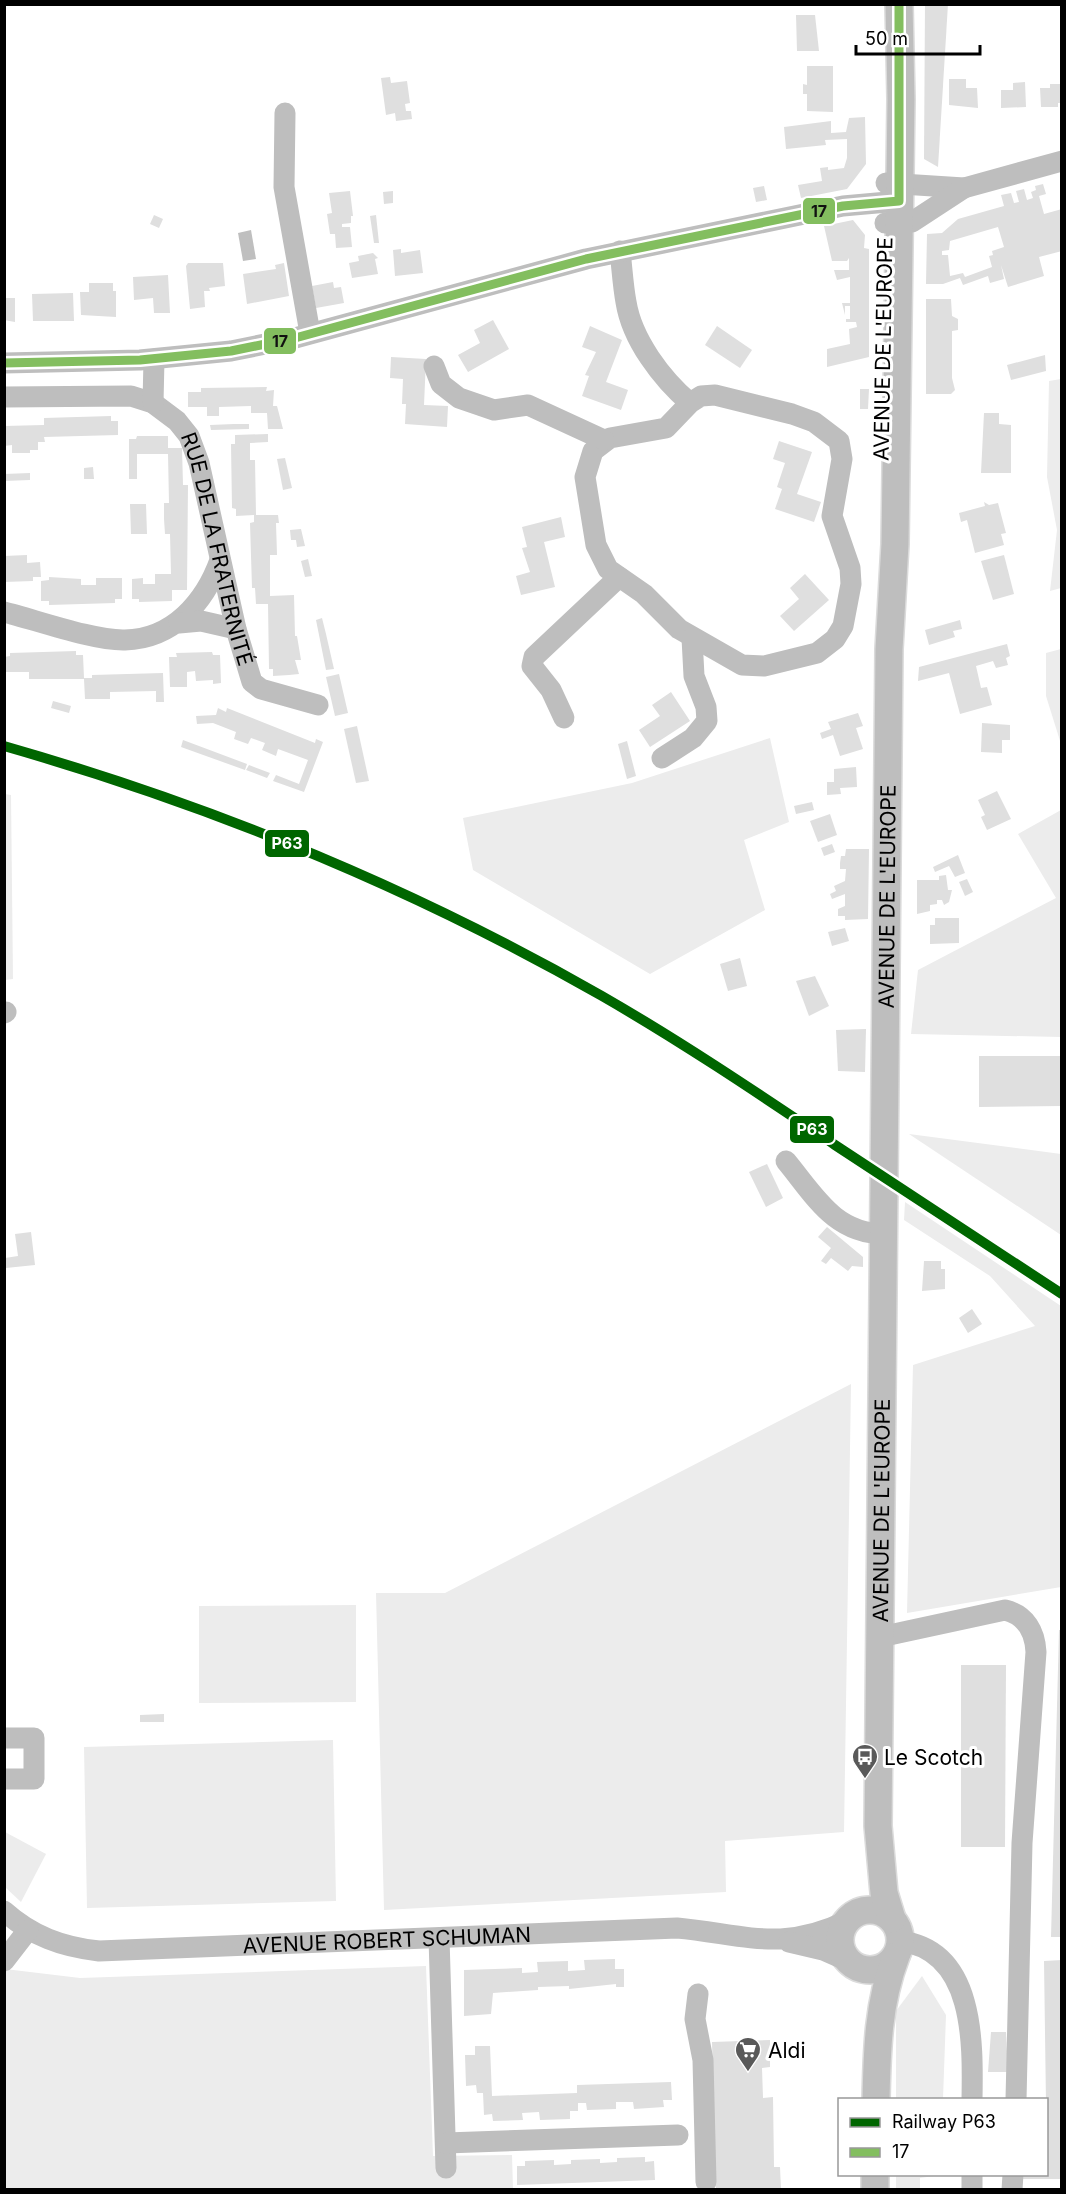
<svg xmlns="http://www.w3.org/2000/svg" width="1066" height="2194" viewBox="0 0 1066 2194" font-family="Inter,sans-serif">
  <style>
    .green { fill: #ececec }
    .water { fill: #bfbfbf }
    .building { fill: #dfdfdf; fill-rule: evenodd }
    .lines { fill: none; stroke-linecap: round; stroke-linejoin: round }
    .major-casing { stroke: #dbdbdb; stroke-width: 30 }
    .minor { stroke: #bebebe; stroke-width: 21 }
    .major { stroke: #bebebe; stroke-width: 27 }
    .bus-1-casing { stroke: #fff; stroke-width: 14 }
    .bus-1 { stroke: #83be5f; stroke-width: 9 }
    .rail-1-casing { stroke: #fff; stroke-width: 15 }
    .rail-1 { stroke: #060; stroke-width: 10 }
    .labels { text-anchor: middle; dominant-baseline: central; stroke-width: 6; stroke-linejoin: round; paint-order: stroke }
    .street-label { font-size: 21px; fill: #000; stroke: #fff }
    .poi-label { font-size: 21px; fill: #000; stroke: #fff; text-anchor: start }
    .line-badge { stroke: #fff; stroke-width: 2 }
    .badge-label { font-size: 16px; text-anchor: middle; font-weight: bold; fill: #fff }
    .pale-badge-label { font-size: 16px; text-anchor: middle; font-weight: bold; fill: #111 }
  </style>
  <rect width="100%" height="100%" fill="#fff"/>
  <g class="green">
    <path d="M1061 379V588L1050 591 1057 530 1047 477 1049 381Z"/>
    <path d="M1061 649H1062L1061 744 1046 696V653Z"/>
    <path d="M770 738 789 822 744 840 765 910 650 974 473 870 463 818 632 783Z"/>
    <path d="M5 794 11 795 13 979 5 980Z"/>
    <path d="M1061 810V1037L911 1034 918 970 1056 898 1018 834Z"/>
    <path d="M909 1134 1061 1154V1235Z"/>
    <path d="M905 1202 1061 1306V1587L907 1613 913 1365 1035 1326 990 1276 904 1220Z"/>
    <path d="M851 1384 844 1832 725 1841 726 1892 384 1910 376 1593H445Z"/>
    <path d="M356 1605V1702L199 1703V1606Z"/>
    <path d="M333 1740 336 1901 87 1908 84 1747Z"/>
    <path d="M5 1832 46 1854 21 1902 5 1887Z"/>
    <path d="M426 1966 433 2156 512 2155 513 2189 5 2190V1969L80 1978Z"/>
    <path d="M922 1976 946 2015 943 2099H896V2011Z"/>
    <path d="M896 2175 941 2174V2175L920 2178V2189L896 2190Z"/>
  </g>
  <path class="water" d="M251 230 256 259 243 261 238 233Z"/>
  <g class="building">
    <path d="M925 4H948L938 167 924 159Z"/>
    <path d="M796 15H815L819 51H797Z"/>
    <path d="M807 66H833V112L807 111V94H803V84L807 85Z"/>
    <path d="M390 77 391 83 407 81 410 103 405 104 406 111H411L412 119 396 121 395 113 386 115 381 78Z"/>
    <path d="M949 79H966V88H977L978 108 949 105Z"/>
    <path d="M1025 82 1026 107 1001 108V90H1013V83Z"/>
    <path d="M1050 84H1062V103H1058V107H1041L1040 88H1050Z"/>
    <path d="M865 117 866 164 847 189 801 198 798 185 822 181 820 168 828 167V170L844 168 847 158V139L825 140 826 145 786 149 784 127 831 121V133L846 132 849 118Z"/>
    <path d="M1043 184 1046 194 1039 196 1044 214 1062 209V251L1039 257 1044 276 1008 287 1001 265 1004 279 990 283 988 276 963 285 960 278 943 284H926L927 234 942 233 958 219 1004 206 1001 195 1011 193 1014 203 1019 202 1016 191 1024 189 1027 200 1033 198 1031 192 1036 190 1035 186ZM998 227 1004 247 992 251 993 255 989 256 992 267 965 277 963 273 950 276 948 255H942V251L949 250 950 241Z"/>
    <path d="M764 186 767 200 756 202 753 188Z"/>
    <path d="M350 191 353 216H351V223L342 224V227H350L352 247 336 248 335 234H330L327 214 332 213 329 193Z"/>
    <path d="M393 191V203L384 204 383 192Z"/>
    <path d="M154 215 163 219 159 228 150 224Z"/>
    <path d="M376 215 379 243H374L370 216Z"/>
    <path d="M853 220 865 235 864 248 869 249V357L827 367V349L850 344 849 329 857 327 856 322H846V319H850V306H845V315L842 303H850V277L837 280 834 270H849V258L847 261H832L824 226Z"/>
    <path d="M401 249V253L420 250 423 273 395 276 393 250Z"/>
    <path d="M373 253 378 258 375 259 378 274 352 278 349 263 359 261 358 256Z"/>
    <path d="M188 263H223L225 286 209 288 210 291H204L205 307 190 309 186 266Z"/>
    <path d="M284 263 289 296 247 304 243 274 276 269 275 265Z"/>
    <path d="M168 275 170 313H154L153 298 134 300 133 277Z"/>
    <path d="M333 282 334 288 341 287 344 303 316 308 312 286Z"/>
    <path d="M89 283H113V291H116V317L81 315 80 292H89Z"/>
    <path d="M73 293 74 321H33L32 294Z"/>
    <path d="M4 298H15V322L4 320Z"/>
    <path d="M926 299H951L952 316 958 319V330L952 331V378L955 390 951 394H926Z"/>
    <path d="M493 320 509 349 468 372 458 355 480 343 474 330Z"/>
    <path d="M590 326 622 340 606 382 628 390 621 410 582 396 589 376 585 375 596 352 582 347Z"/>
    <path d="M717 326 752 350 740 368 705 345Z"/>
    <path d="M1045 355 1046 371 1011 380 1007 365Z"/>
    <path d="M391 357 426 359 424 405 448 406 447 427 405 424 406 404H402L403 379 390 378Z"/>
    <path d="M267 387 266 391 274 390 273 406H277L283 429H268L267 413H251V406L219 407V416H207V407H188V392H201V388Z"/>
    <path d="M860 389H869L868 409H860Z"/>
    <path d="M984 413H999V424L1011 425V473H981Z"/>
    <path d="M111 416V421H118V435L44 437 45 442H38V450H30V453H12V445L4 446V426L44 425V418Z"/>
    <path d="M234 424H249V429L211 430 210 425Z"/>
    <path d="M268 434V442L250 443V460H255L256 515H278L279 523H276L277 555H270V596L294 595 295 636H297L301 660H295L299 674 289 675 273 676V669H269L268 604H256L255 588H252L250 523 254 522V515L236 516V509L232 508 231 444H235V435Z"/>
    <path d="M137 436H168V448H182L183 485H188L187 590H172V601L139 602V599H132V579L143 578V584H155V574H171L170 534H165L164 519V503H169L168 454H137V479H129V439H136Z"/>
    <path d="M779 441 812 452 797 494 821 502 814 522 775 509 782 489 777 487 785 463 773 459Z"/>
    <path d="M285 458 292 488 283 490 277 459Z"/>
    <path d="M93 467 94 479H84V468Z"/>
    <path d="M30 473V480L4 481V474Z"/>
    <path d="M984 502 989 505 998 503 1006 533 1001 534 1004 545 975 553 967 520 961 522 959 513 985 506Z"/>
    <path d="M130 504H146L147 534H131Z"/>
    <path d="M561 517 565 537 544 542 555 587 521 595 516 576 530 572 522 548 527 547 522 527Z"/>
    <path d="M301 529 305 546 297 547 296 540H291L290 530Z"/>
    <path d="M27 555V563L40 562 41 577H33V581L4 582V556Z"/>
    <path d="M1004 555 1014 594 993 600 981 561Z"/>
    <path d="M308 559 312 576 305 577 301 561Z"/>
    <path d="M805 574 829 600 794 631 780 616 799 599 790 588Z"/>
    <path d="M49 577 81 579V585H96V578H122V599H115V603L49 605V601H41V581L49 580Z"/>
    <path d="M322 618 326 634 334 669 326 670 316 620Z"/>
    <path d="M960 620 962 629 953 631 955 637 929 645 925 630Z"/>
    <path d="M1007 644 1010 656 1006 658 1008 665 996 668 993 661 976 666 981 688 987 687 992 705 960 714 949 673 918 681 919 667Z"/>
    <path d="M76 651V655H83L84 678H92V675L163 673 164 702H156V691L110 692V699H85L84 679H29V672H4V657L10 656V653Z"/>
    <path d="M212 652 213 655H220L221 683 213 684V680L196 681 195 671 187 672V687H170L169 657H177L176 653Z"/>
    <path d="M339 674 348 713 335 716 326 677Z"/>
    <path d="M671 692 690 721 650 747 639 730 660 716 652 705Z"/>
    <path d="M53 701 71 706 69 713 51 708Z"/>
    <path d="M218 708 226 712 227 708 315 743 316 739 323 742 304 792 273 781 276 775 299 784 308 760 278 749 276 756 262 750 265 743 251 738 248 744 234 739 236 732 213 723 197 724 196 716 216 715Z"/>
    <path d="M858 713 863 726 856 728 863 749 840 756 833 735 822 739 820 733 831 729 828 722Z"/>
    <path d="M982 723 1010 725V740H1002V753L981 752Z"/>
    <path d="M357 726 369 781 356 783 344 729Z"/>
    <path d="M183 740 247 764 245 770 181 747Z"/>
    <path d="M627 741 636 776 627 779 618 744Z"/>
    <path d="M249 765 270 773 267 778 246 770Z"/>
    <path d="M856 767 857 787 840 788 841 794 827 795V782H834V769Z"/>
    <path d="M997 791 1011 819 987 830 981 817 985 815 978 800Z"/>
    <path d="M812 802 814 810 796 814 794 806Z"/>
    <path d="M830 814 837 835 818 842 810 821Z"/>
    <path d="M832 844 835 852 824 856 821 848Z"/>
    <path d="M846 849H869L868 919 845 920V916H838V909L845 906V894L832 899 830 894 836 891 834 886 845 881 846 869H840V863L841 856H845Z"/>
    <path d="M958 855 965 873 955 877 949 866 935 872 933 867Z"/>
    <path d="M946 875 948 890H952L949 902 944 905 942 900H937V904L930 905V911L917 914V880H939V876Z"/>
    <path d="M967 879 973 892 965 896 959 882Z"/>
    <path d="M935 918H959V943L930 944V925H935Z"/>
    <path d="M845 928 849 941 832 946 828 932Z"/>
    <path d="M740 958 747 986 728 991 720 964Z"/>
    <path d="M815 976 829 1006 809 1016 796 981Z"/>
    <path d="M866 1029 865 1072 838 1071 836 1030Z"/>
    <path d="M979 1056H1062V1106L979 1107Z"/>
    <path d="M767 1164 783 1198 766 1207 749 1172Z"/>
    <path d="M827 1227 863 1257V1267L852 1266 848 1271 831 1258 826 1264 821 1261 831 1248 818 1237Z"/>
    <path d="M31 1232 35 1265 6 1268 5 1258 18 1256 15 1234Z"/>
    <path d="M924 1261H941V1269H945V1289L922 1291Z"/>
    <path d="M972 1309 982 1324 968 1333 959 1318Z"/>
    <path d="M1059 1630H1062V1937H1051Z"/>
    <path d="M961 1665H1006L1005 1847H961Z"/>
    <path d="M164 1714V1722H140V1715Z"/>
    <path d="M615 1959V1969H624V1987H616V1984L569 1989V1986L538 1987V1990L493 1993 491 2014 464 2016V1970L522 1968V1973L538 1972 537 1962 568 1961V1971L585 1970 584 1960Z"/>
    <path d="M1062 1960V2179H1022V2175H1047L1044 1961Z"/>
    <path d="M991 2032H1006L1008 2072H988Z"/>
    <path d="M770 2040V2067L762 2068 763 2098 773 2097 774 2167H780L781 2190H716L712 2042Z"/>
    <path d="M475 2046H490L492 2096 577 2093V2085L671 2082 672 2100H663L664 2107 634 2109 633 2102H616V2109L587 2110 586 2103H578V2111H570V2119L540 2120 539 2112 522 2113 523 2120 493 2121 492 2114 484 2115 483 2093H477L476 2085 466 2086 465 2055H475Z"/>
    <path d="M645 2157V2162L654 2161 655 2180 517 2185V2166H525V2161L554 2160V2165L571 2164V2160L600 2159V2163L617 2162V2158Z"/>
  </g>
  <g class="lines">
    <defs>
      <g id="major">
        <circle cx="870" cy="1940" r="30"/>
        <path id="s3" d="M892 1919 884 1893 878 1826 889 649 895 544 901 99 899 4"/>
        <path d="M876 2100C877 2050 878 2003 896 1956"/>
        <path d="M875 2190V2174"/>
      </g>
    </defs>
    <use href="#major" class="major-casing"/>
    <g class="minor">
      <path d="M285 113 284 187 310 333"/>
      <path d="M886 183 964 188"/>
      <path d="M885 223 912 222 964 188 1062 161"/>
      <path d="M620 251C622 268 623 286 626 302 632 340 662 379 690 403L701 396 715 395 792 414 814 422 839 441 842 459 832 516 850 568 851 584 843 626 835 639 817 653 764 666 742 665 679 629 644 594 608 569 596 545 585 477 593 451 610 438 666 428 690 403"/>
      <path d="M4 363 140 360 231 351 295 338 586 259 843 206 899 201"/>
      <path d="M434 366 441 384 459 398 494 410 528 405 604 440"/>
      <path id="s1" d="M4 397 131 396 153 403 177 421 189 436 199 463 236 629 252 682 261 689 318 705"/>
      <path d="M153 403 154 359"/>
      <path d="M4 612C36 620 95 641 125 640 173 639 205 602 220 560"/>
      <path d="M179 623 201 621 236 629"/>
      <path d="M564 718 551 690 532 666 534 657 619 577"/>
      <path d="M662 758 693 738 707 721 706 707 694 676 692 638"/>
      <path d="M4 1013 6 1012"/>
      <path d="M786 1161C815 1196 834 1233 884 1234"/>
      <path d="M880 1637 1005 1610C1026 1615 1035 1632 1036 1652L1022 1843 1016 2100"/>
      <path d="M4 1738H34V1779H4"/>
      <path id="s2" d="M4 1911C32 1936 62 1947 99 1951L677 1928C743 1934 781 1953 847 1921"/>
      <path d="M439 1938 446 2168"/>
      <path d="M900 1941C975 1950 973 2043 972 2100"/>
      <path d="M789 1942 823 1950 848 1961"/>
      <path d="M4 1961 28 1930"/>
      <path d="M698 1994 695 2019 703 2060 706 2182"/>
      <path d="M446 2143 678 2135"/>
      <path d="M972 2190V2174"/>
      <path d="M1012 2190 1013 2174"/>
    </g>
    <use href="#major" class="major"/>
    <defs>
      <path id="bus-1" d="M4 363 140 360 231 351 295 338 586 259 843 206 899 201V4"/>
    </defs>
    <use href="#bus-1" class="bus-1-casing"/>
    <use href="#bus-1" class="bus-1"/>
    <defs>
      <path id="rail-1" d="M4 746C214 806 413 888 602 996 682 1042 759 1094 835 1145 910 1195 986 1244 1062 1294"/>
    </defs>
    <use href="#rail-1" class="rail-1-casing"/>
    <use href="#rail-1" class="rail-1"/>
  </g>
  <defs>
    <symbol id="bus-pin" viewBox="-11 -11 22 30"><path d="M0 17L-7.5 6A9.5 9.5 0 1 1 7.5 6Z" fill="#595959" stroke="#fff"/><path d="M-5-6H5V4H4V6H2V4H-2V6H-4V4H-5ZM-3.5-4V0h7V-4ZM-3.5 1.2v1.5H-2V1.2ZM2 1.2v1.5H3.5V1.2Z" fill="#fff"/></symbol>
    <symbol id="supermarket-pin" viewBox="-11 -11 22 30"><path d="M0 17L-7.5 6A9.5 9.5 0 1 1 7.5 6Z" fill="#595959" stroke="#fff"/><path d="M-6-5.5h2.5l.6 2H6L4.5 2H-2.5L-4.4-4H-6ZM-1.5 3.2a1.3 1.3 0 1 0 .1 0ZM3 3.2a1.3 1.3 0 1 0 .1 0Z" fill="#fff"/></symbol>
  </defs>
  <g fill-rule="evenodd">
    <use href="#bus-pin" x="850" y="1742" width="30" height="40"/>
    <use href="#supermarket-pin" x="733" y="2035" width="30" height="40"/>
  </g>
  <g class="labels">
    <g class="street-label">
      <text transform="translate(883 349) rotate(-89)">AVENUE DE L'EUROPE</text>
      <text stroke="none"><textPath href="#s1" startOffset="316">RUE DE LA FRATERNITÉ</textPath></text>
      <text stroke="none"><textPath href="#s3" startOffset="1024">AVENUE DE L'EUROPE</textPath></text>
      <text stroke="none"><textPath href="#s3" startOffset="410">AVENUE DE L'EUROPE</textPath></text>
      <text stroke="none"><textPath href="#s2" startOffset="393">AVENUE ROBERT SCHUMAN</textPath></text>
    </g>
    <g class="poi-label">
      <text x="884" y="1757">Le Scotch</text>
      <text x="768" y="2050">Aldi</text>
    </g>
  </g>
  <g class="line-badge">
    <rect x="802" y="197" width="34" height="28" rx="6" fill="#83be5f"/>
    <rect x="263" y="327" width="34" height="28" rx="6" fill="#83be5f"/>
    <rect x="264" y="829" width="46" height="29" rx="6" fill="#060"/>
    <rect x="789" y="1115" width="46" height="29" rx="6" fill="#060"/>
  </g>
  <g class="badge-label">
    <text x="287" y="849">P63</text>
    <text x="812" y="1135">P63</text>
  </g>
  <g class="pale-badge-label">
    <text x="819" y="217">17</text>
    <text x="280" y="347">17</text>
  </g>
  <rect width="1066" height="2194" fill="none" stroke="#000000" stroke-width="12"/>
  <rect x="838" y="2098" width="210" height="78" fill="#ffffff" stroke="#999999" stroke-width="1.5"/>
  <rect x="850" y="2118" width="30" height="9" fill="#006600" stroke="#999999" stroke-width="1.5"/>
  <text x="892" y="2128" font-size="18" fill="#000000">Railway P63</text>
  <rect x="850" y="2148" width="30" height="9" fill="#83be5f" stroke="#999999" stroke-width="1.5"/>
  <text x="892" y="2158" font-size="18" fill="#000000">17</text>
  <path d="M856 45v9h124v-9" fill="none" stroke="#000000" stroke-width="3"/>
  <text x="865" y="45" font-size="18" fill="#000000" stroke="#ffffff" stroke-width="4.5" paint-order="stroke">50 m</text>
</svg>
